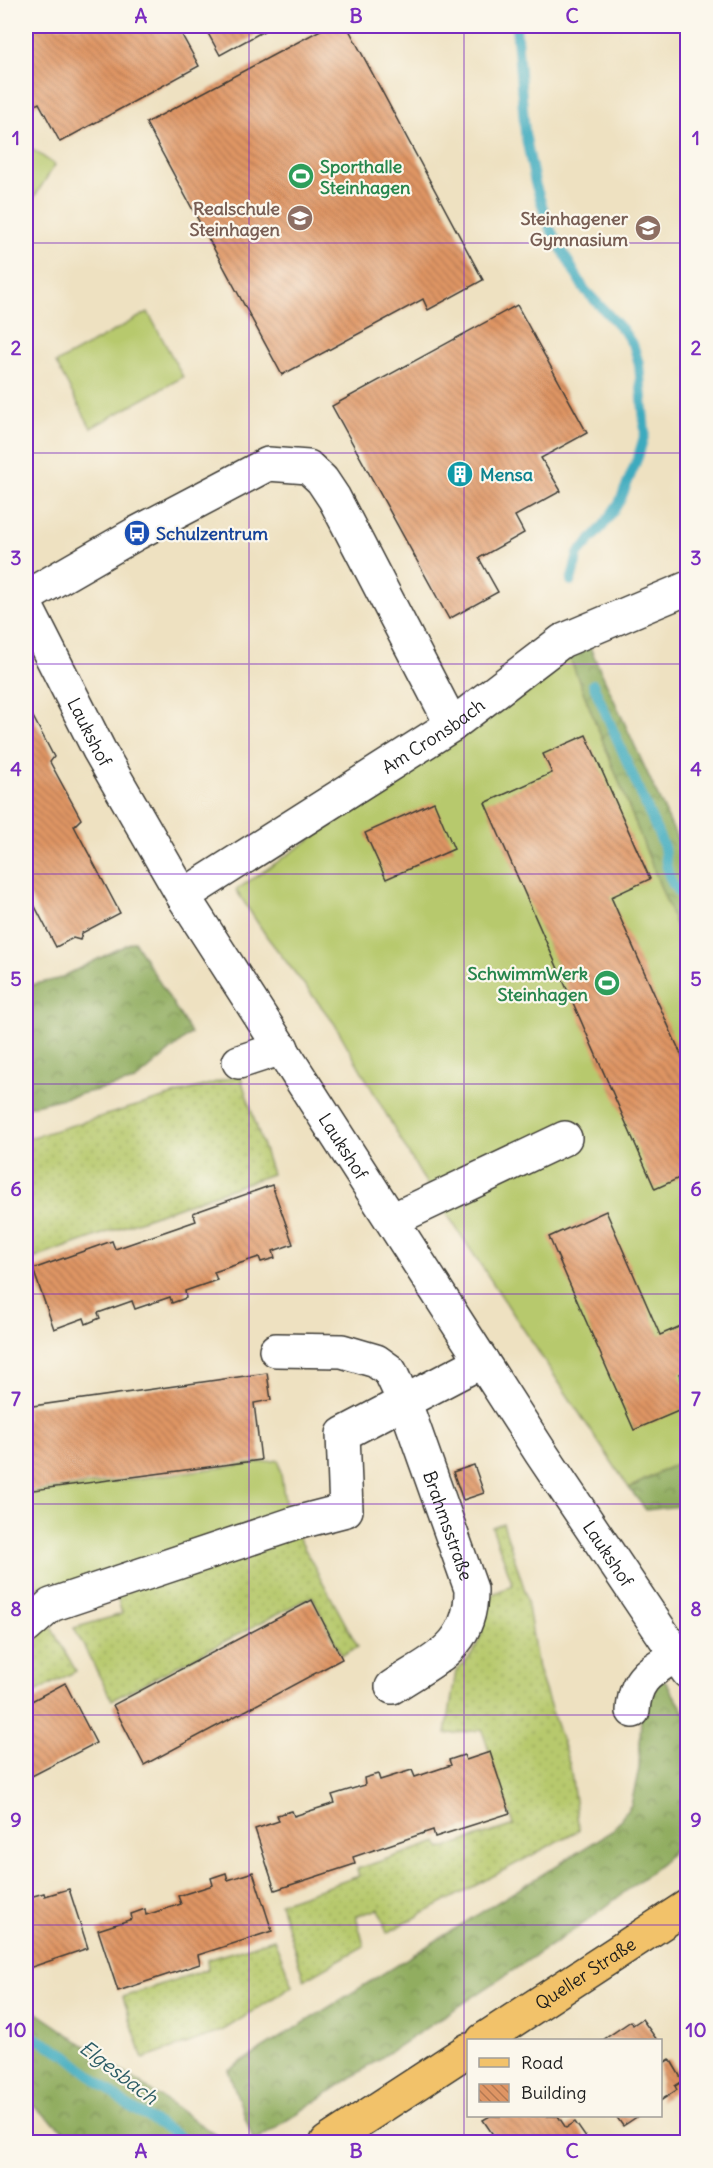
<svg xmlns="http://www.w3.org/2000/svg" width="713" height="2168" viewBox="0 0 713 2168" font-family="Delius,sans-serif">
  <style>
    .grass { fill: url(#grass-dots); stroke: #6a7244; stroke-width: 1.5 }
    .forest { fill: url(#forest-crowns); stroke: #56643e; stroke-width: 1.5 }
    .garden { fill: #b7c96d; stroke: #6a7244; stroke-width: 1.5 }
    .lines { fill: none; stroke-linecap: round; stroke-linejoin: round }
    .stream { stroke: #3eaabe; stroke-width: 10 }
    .building { fill: url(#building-back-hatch) }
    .minor-casing { stroke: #3c3a35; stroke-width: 36 }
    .major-casing { stroke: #3c3a35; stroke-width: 36 }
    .minor { stroke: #fff; stroke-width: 33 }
    .major { stroke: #f2c26a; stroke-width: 33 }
    .grid { fill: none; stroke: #7b2cbf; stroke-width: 1.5; stroke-opacity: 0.55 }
    .labels { text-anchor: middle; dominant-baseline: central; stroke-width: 4.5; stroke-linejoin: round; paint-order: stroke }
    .leisure-label { font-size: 18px; font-weight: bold; fill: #27864d; stroke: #fbf7ec; text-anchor: start }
    .education-label { font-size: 18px; font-weight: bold; fill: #785e54; stroke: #fbf7ec; text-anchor: end }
    .culture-label { font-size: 18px; font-weight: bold; fill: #0d838f; stroke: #fbf7ec; text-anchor: start }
    .transit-label { font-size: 18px; font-weight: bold; fill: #164399; stroke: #fbf7ec; text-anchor: start }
    .street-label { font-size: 18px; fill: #1c1c1c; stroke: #fbf7ec }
    .water-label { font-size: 20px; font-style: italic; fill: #2b5c65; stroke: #fbf7ec }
    .neatline { fill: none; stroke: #7b2cbf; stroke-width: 2 }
    .grid-label { font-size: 20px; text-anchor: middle; font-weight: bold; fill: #7b2cbf }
  </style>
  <defs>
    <pattern id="grass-dots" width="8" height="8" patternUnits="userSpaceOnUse" patternTransform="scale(1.5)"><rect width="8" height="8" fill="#b7c96d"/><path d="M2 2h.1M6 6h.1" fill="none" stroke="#9dac5e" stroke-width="1.8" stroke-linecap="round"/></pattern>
    <pattern id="forest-crowns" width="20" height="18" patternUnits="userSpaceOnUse" patternTransform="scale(1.5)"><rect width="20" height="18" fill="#91ad60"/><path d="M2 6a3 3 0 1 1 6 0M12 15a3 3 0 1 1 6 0" fill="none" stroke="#768c4e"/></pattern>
    <pattern id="building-back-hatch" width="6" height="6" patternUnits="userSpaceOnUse" patternTransform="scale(1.5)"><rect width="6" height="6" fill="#df9564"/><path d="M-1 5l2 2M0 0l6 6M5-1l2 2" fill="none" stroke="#b47952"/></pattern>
  </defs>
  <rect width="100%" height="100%" fill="#fbf7ec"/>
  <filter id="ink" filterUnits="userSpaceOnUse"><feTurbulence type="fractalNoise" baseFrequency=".0167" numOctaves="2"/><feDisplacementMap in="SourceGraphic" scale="12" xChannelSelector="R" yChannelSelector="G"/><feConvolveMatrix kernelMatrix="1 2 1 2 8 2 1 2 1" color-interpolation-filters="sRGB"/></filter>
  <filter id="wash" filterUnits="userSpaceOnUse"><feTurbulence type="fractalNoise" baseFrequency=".008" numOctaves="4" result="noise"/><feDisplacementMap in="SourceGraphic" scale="24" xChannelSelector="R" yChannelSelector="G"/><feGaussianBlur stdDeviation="1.35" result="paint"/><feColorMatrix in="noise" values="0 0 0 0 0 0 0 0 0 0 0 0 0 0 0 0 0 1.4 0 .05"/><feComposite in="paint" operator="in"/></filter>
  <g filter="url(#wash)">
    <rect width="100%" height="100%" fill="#eee1c1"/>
    <g class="grass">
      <path d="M240 1075 272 1174 32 1259 26 1242V1139Z"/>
      <path d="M503 1523 526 1594 538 1669 570 1766 579 1830 387 1933 379 1909 356 1916 364 1946 304 1980 280 1903 359 1876 357 1869 438 1842 441 1849 514 1825 482 1730 446 1734 456 1671C482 1649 484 1631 484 1598L513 1585 492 1527Z"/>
      <path d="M294 1529 358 1647 342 1655 312 1596 112 1700 74 1628 122 1614 115 1589Z"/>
      <path d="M51 1627 76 1671 26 1697V1637Z"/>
      <path d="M274 1939 293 1986 222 2031 143 2059 123 1997 208 1969 207 1960Z"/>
    </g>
    <g class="forest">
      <path d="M588 643 687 860V954L567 651Z"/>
      <path d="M134 941 191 1033 135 1081 26 1107V986L58 979Z"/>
      <path d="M687 1458V1505L646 1510 629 1488Z"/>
      <path d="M661 1675 688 1717 687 1829 682 1840 662 1863 586 1922 254 2142 228 2070 612 1831 631 1805 639 1769 641 1714Z"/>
      <path d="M26 2005 226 2142H78L26 2100Z"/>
    </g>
    <g class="garden">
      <path d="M26 145 55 165 26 210Z"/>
      <path d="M148 312 183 377 91 428 56 363Z"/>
      <path d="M567 651 687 954V1458L629 1488 421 1175 334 1023 267 937 236 890 545 680Z"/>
      <path d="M279 1460 287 1517 83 1583 26 1589V1493Z"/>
    </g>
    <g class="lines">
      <g class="stream">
        <path d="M516 26 525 133 535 183 549 227 584 289 623 330 634 347 639 364 645 433 638 457 620 501 603 526 578 554 571 581"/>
        <path d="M593 684 664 847C666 868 669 889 688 900"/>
        <path d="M26 2033 65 2054 127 2105 189 2142"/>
      </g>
    </g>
    <g id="blocks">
      <g class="building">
        <path d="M26 26H177L199 66 60 142 39 103 26 110Z"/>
        <path d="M204 26H273L220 55Z"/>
        <path d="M328 26H347L483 280 428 310 423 299 282 375 146 123Z"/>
        <path d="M517 305 587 433 541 458 561 491 515 516 524 533 479 558 498 592 449 619 332 406Z"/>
        <path d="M30 711 54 757 50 762 81 819 74 826 120 913 82 933 80 940 73 938 56 947 26 889V713Z"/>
        <path d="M586 735 650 879 611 897 688 1070V1174L655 1189 485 803 552 773 543 754Z"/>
        <path d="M434 802 454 849 386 879 365 833Z"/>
        <path d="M272 1185 293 1244 273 1251 275 1258 261 1262 259 1257 214 1272 217 1280 185 1291 186 1298 172 1303 170 1297 135 1309 132 1301 98 1313 100 1318 86 1324 84 1318 54 1329 33 1269 112 1241 115 1249 196 1221 193 1213Z"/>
        <path d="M606 1211 660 1335 688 1323V1370L679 1374 688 1394V1407L634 1430 549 1237Z"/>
        <path d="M267 1373 271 1400 254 1403 261 1460 26 1491V1407Z"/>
        <path d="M474 1465 484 1493 463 1500 453 1472Z"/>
        <path d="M312 1600 342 1659 144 1765 113 1705Z"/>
        <path d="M65 1683 96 1743 26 1779V1704Z"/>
        <path d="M490 1752 510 1813 435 1837 433 1830 353 1857 355 1864 275 1890 255 1829 279 1821 277 1815 292 1811 294 1816 335 1803 332 1795 365 1785 364 1778 378 1774 380 1780 412 1770 415 1777 451 1765 449 1760 464 1755 466 1760Z"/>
        <path d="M253 1872 272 1931 198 1955 200 1964 118 1991 98 1930 132 1919 131 1914 145 1909 146 1915 181 1904 178 1896 213 1885 211 1878 226 1873 228 1880Z"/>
        <path d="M69 1889 88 1948 26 1969V1903L31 1901 30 1897 44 1893 45 1896Z"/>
        <path d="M642 2019 657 2040H603L631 2021 633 2025Z"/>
        <path d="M670 2059 683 2081 675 2086 677 2090 660 2101V2065Z"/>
        <path d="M490 2116H558L566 2128 575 2122 589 2142H498L483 2120Z"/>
        <path d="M616 2116H638L623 2126Z"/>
      </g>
    </g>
  </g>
  <g filter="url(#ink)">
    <use href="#blocks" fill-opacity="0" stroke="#3c3a35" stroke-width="1.5"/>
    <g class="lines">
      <defs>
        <g id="minor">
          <path d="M26 597 137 533 268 464 308 467 322 480 334 498 452 725"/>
          <path id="s1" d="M26 606 99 750 183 896 541 1453 688 1672"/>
          <path id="s2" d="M183 896 452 725 562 641 688 588"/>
          <path d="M239 1062 282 1048"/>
          <path d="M392 1220 565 1138"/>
          <path id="s3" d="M276 1350 342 1351 376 1361 390 1371 405 1403 471 1589C472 1647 434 1659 392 1687"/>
          <path d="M26 1627 51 1605 296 1523 346 1510 343 1434 482 1361"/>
          <path d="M633 1711C635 1677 650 1672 676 1655"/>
        </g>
        <g id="major">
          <path id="s4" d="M483 2040 688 1906"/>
          <path d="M327 2142 468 2050"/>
        </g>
      </defs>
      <use href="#minor" class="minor-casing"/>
      <use href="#major" class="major-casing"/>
      <use href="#minor" class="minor"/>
      <use href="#major" class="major"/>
    </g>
  </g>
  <path class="grid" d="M249 26V2142M464 26V2142M26 243H688M26 453H688M26 664H688M26 874H688M26 1084H688M26 1294H688M26 1504H688M26 1715H688M26 1925H688"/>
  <defs>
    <symbol id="stadium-disc" viewBox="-11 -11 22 22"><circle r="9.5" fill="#2e9e5b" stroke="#fbf7ec"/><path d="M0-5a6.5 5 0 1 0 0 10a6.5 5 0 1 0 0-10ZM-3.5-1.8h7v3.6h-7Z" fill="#fff"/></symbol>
    <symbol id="school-disc" viewBox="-11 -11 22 22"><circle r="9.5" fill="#8d6e63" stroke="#fbf7ec"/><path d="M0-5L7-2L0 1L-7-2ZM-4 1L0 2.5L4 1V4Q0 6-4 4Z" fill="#fff"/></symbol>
    <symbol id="building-disc" viewBox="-11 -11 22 22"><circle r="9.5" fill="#0f9aa8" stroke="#fbf7ec"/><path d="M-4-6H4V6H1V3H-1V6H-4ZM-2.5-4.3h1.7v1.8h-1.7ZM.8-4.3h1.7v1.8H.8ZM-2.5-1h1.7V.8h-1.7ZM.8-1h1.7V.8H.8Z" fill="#fff"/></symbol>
    <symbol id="bus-disc" viewBox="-11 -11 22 22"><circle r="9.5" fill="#1a4fb4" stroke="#fbf7ec"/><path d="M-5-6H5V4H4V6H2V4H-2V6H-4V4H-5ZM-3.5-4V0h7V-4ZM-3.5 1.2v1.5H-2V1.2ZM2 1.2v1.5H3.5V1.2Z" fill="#fff"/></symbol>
  </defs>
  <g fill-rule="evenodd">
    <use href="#stadium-disc" x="286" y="161" width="30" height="30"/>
    <use href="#school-disc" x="285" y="203" width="30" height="30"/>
    <use href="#school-disc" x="633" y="213" width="30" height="30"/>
    <use href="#building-disc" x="445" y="459" width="30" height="30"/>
    <use href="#bus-disc" x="122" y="518" width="30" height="30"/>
    <use href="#stadium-disc" x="592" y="968" width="30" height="30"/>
  </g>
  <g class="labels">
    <g class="leisure-label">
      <text x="320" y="166">Sporthalle<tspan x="320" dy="21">Steinhagen</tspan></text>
      <text x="588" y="973" text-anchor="end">SchwimmWerk<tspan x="588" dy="21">Steinhagen</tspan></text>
    </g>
    <g class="education-label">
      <text x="280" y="208">Realschule<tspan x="280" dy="21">Steinhagen</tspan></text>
      <text x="628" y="218">Steinhagener<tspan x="628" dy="21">Gymnasium</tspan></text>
    </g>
    <g class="culture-label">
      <text x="480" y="474">Mensa</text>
    </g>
    <g class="transit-label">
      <text x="156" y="533">Schulzentrum</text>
    </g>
    <g class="street-label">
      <text stroke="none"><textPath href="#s1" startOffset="141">Laukshof</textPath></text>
      <text stroke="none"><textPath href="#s2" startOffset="297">Am Cronsbach</textPath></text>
      <text stroke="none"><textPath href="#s1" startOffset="627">Laukshof</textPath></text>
      <text stroke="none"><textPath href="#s3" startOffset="284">Brahmsstraße</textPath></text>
      <text stroke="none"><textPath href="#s1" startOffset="1113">Laukshof</textPath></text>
      <text stroke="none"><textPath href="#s4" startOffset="122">Queller Straße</textPath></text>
    </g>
    <g class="water-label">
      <text transform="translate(119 2072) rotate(37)">Elgesbach</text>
    </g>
  </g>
  <rect width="713" height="2168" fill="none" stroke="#fbf7ec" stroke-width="66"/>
  <rect x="467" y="2039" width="195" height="78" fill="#fbf7ec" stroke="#a29f99" stroke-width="1.5"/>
  <rect x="479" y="2058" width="30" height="9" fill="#f2c26a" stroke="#a29f99" stroke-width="1.5"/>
  <text x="521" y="2069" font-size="18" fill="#1c1c1c">Road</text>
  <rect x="479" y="2084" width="30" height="18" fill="url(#building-back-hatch)" stroke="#a29f99" stroke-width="1.5"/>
  <text x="521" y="2099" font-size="18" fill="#1c1c1c">Building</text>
  <rect x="33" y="33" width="647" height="2102" class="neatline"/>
  <g class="grid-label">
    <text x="141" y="23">A</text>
    <text x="356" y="23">B</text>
    <text x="572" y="23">C</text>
    <text x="16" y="145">1</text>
    <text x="696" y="145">1</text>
    <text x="16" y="355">2</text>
    <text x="696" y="355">2</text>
    <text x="16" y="565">3</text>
    <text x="696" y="565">3</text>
    <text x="16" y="776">4</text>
    <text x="696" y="776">4</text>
    <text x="16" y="986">5</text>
    <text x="696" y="986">5</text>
    <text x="16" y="1196">6</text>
    <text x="696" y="1196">6</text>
    <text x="16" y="1406">7</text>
    <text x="696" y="1406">7</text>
    <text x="16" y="1616">8</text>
    <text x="696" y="1616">8</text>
    <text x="16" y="1827">9</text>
    <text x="696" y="1827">9</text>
    <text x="16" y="2037">10</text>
    <text x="696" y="2037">10</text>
    <text x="141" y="2158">A</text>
    <text x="356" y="2158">B</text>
    <text x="572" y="2158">C</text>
  </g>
</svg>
